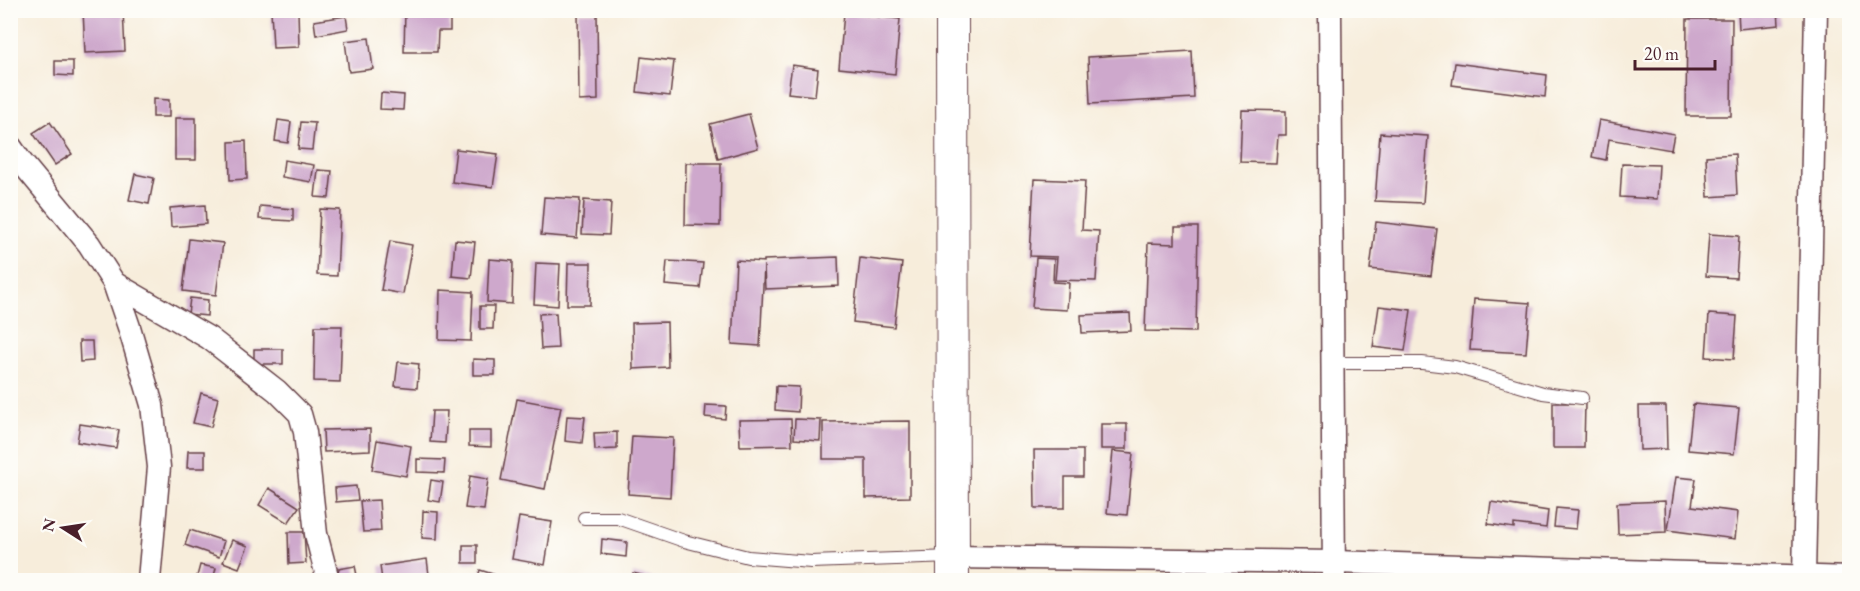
<svg xmlns="http://www.w3.org/2000/svg" width="1860" height="591" viewBox="0 0 1860 591" font-family="'EB Garamond',serif">
  <style>
    .building { fill: #cea8cc }
    .lines { fill: none; stroke-linecap: round; stroke-linejoin: round }
    .lane-casing { stroke: #643e45; stroke-width: 14 }
    .street-casing { stroke: #643e45; stroke-width: 25 }
    .secondary-casing { stroke: #643e45; stroke-width: 34 }
    .lane { stroke: #fff; stroke-width: 12 }
    .street { stroke: #fff; stroke-width: 22 }
    .secondary { stroke: #fff; stroke-width: 32 }
  </style>
  <rect width="100%" height="100%" fill="#fdfcf7"/>
  <filter id="ink" filterUnits="userSpaceOnUse"><feTurbulence type="fractalNoise" baseFrequency=".0167" numOctaves="2"/><feDisplacementMap in="SourceGraphic" scale="12" xChannelSelector="R" yChannelSelector="G"/><feConvolveMatrix kernelMatrix="1 2 1 2 8 2 1 2 1" color-interpolation-filters="sRGB"/></filter>
  <filter id="wash" filterUnits="userSpaceOnUse"><feTurbulence type="fractalNoise" baseFrequency=".008" numOctaves="4" result="noise"/><feDisplacementMap in="SourceGraphic" scale="24" xChannelSelector="R" yChannelSelector="G"/><feGaussianBlur stdDeviation="1.35" result="paint"/><feColorMatrix in="noise" values="0 0 0 0 0 0 0 0 0 0 0 0 0 0 0 0 0 1.4 0 .05"/><feComposite in="paint" operator="in"/></filter>
  <g filter="url(#wash)">
    <rect width="100%" height="100%" fill="#f7eddb"/>
    <g id="blocks">
      <g class="building">
        <path d="M83 10H123L125 51 85 53Z"/>
        <path d="M271 10H298L299 47 273 48Z"/>
        <path d="M405 10H450V31H438L437 52H404Z"/>
        <path d="M1738 10H1778L1779 25 1739 29Z"/>
        <path d="M578 12H597L598 100 579 101Z"/>
        <path d="M844 13 900 19 895 74 839 68Z"/>
        <path d="M346 16 348 29 316 35 314 21Z"/>
        <path d="M1687 19H1732L1731 116H1686Z"/>
        <path d="M369 38 373 69 349 72 345 41Z"/>
        <path d="M1192 51 1194 98 1090 104 1088 57Z"/>
        <path d="M641 57 674 61 670 96 637 92Z"/>
        <path d="M55 61H73V76L55 75Z"/>
        <path d="M1455 63 1547 75 1545 97 1452 85Z"/>
        <path d="M792 65 818 69 815 96 788 93Z"/>
        <path d="M381 93 404 95 403 110 380 109Z"/>
        <path d="M153 99 169 100V117H153Z"/>
        <path d="M1242 110 1286 111V135H1278L1276 163 1240 162Z"/>
        <path d="M749 114 758 148 718 159 710 124Z"/>
        <rect x="175" y="118" width="21" height="42"/>
        <path d="M278 120 291 122 288 143 275 141Z"/>
        <path d="M1599 120 1674 134 1671 150 1609 139 1606 160 1592 157Z"/>
        <path d="M50 122 72 154 55 165 33 133Z"/>
        <path d="M301 122 315 123 312 150 298 149Z"/>
        <path d="M1380 133 1428 136 1423 203 1375 201Z"/>
        <path d="M246 141 247 179 230 180 229 142Z"/>
        <path d="M456 149 498 154 493 187 452 182Z"/>
        <path d="M1735 154 1737 195 1708 197 1706 156Z"/>
        <path d="M284 160 314 165 311 182 282 177Z"/>
        <path d="M686 163H721L720 226 685 225Z"/>
        <path d="M1622 164 1659 165 1657 199 1620 197Z"/>
        <path d="M318 170 332 171 329 198 315 197Z"/>
        <path d="M135 174 154 178 149 204 129 200Z"/>
        <path d="M1034 179 1085 181 1082 230 1099 231 1096 281 1055 280 1057 257 1030 256Z"/>
        <path d="M544 197 580 199 577 238 541 235Z"/>
        <path d="M584 200 611 202 609 235 582 234Z"/>
        <path d="M205 205 206 224 171 227 170 208Z"/>
        <path d="M260 206 293 209V221L259 219Z"/>
        <path d="M320 209 340 210 337 276 317 275Z"/>
        <path d="M1376 222 1437 229 1431 276 1370 269Z"/>
        <path d="M1175 227H1198L1196 332 1145 331 1148 243 1175 244Z"/>
        <path d="M1709 234 1739 236 1736 278 1706 276Z"/>
        <path d="M189 239 223 243 216 295 183 291Z"/>
        <path d="M455 240 475 242 471 278 452 276Z"/>
        <path d="M390 241 412 245 403 294 381 290Z"/>
        <path d="M838 257 839 286 765 289 764 265 760 346 732 344 736 260 764 262V260Z"/>
        <path d="M860 258 902 263 894 327 853 322Z"/>
        <path d="M1036 258 1054 259 1053 282 1069 283 1067 310 1032 308Z"/>
        <path d="M489 259 513 261 512 304 487 302Z"/>
        <path d="M667 261 703 263 700 288 665 285Z"/>
        <path d="M536 263 560 264 558 306 534 304Z"/>
        <path d="M568 263H591L590 305H567Z"/>
        <path d="M440 290 473 292 471 341 439 340Z"/>
        <path d="M190 298 208 300 207 316 188 314Z"/>
        <path d="M1474 299 1530 303 1526 353 1470 350Z"/>
        <path d="M480 306H494L493 329H480Z"/>
        <path d="M1379 306 1411 310 1405 351 1373 347Z"/>
        <path d="M556 313 558 348 541 349 539 314Z"/>
        <path d="M1130 313 1131 331 1082 333 1081 315Z"/>
        <path d="M1709 314 1737 316 1734 359 1706 357Z"/>
        <path d="M667 322 668 367 633 369 632 323Z"/>
        <path d="M315 326H342L340 382 314 381Z"/>
        <path d="M79 341H92L93 361 80 362Z"/>
        <rect x="254" y="349" width="29" height="15"/>
        <path d="M473 359 495 360V375H473Z"/>
        <path d="M398 362 419 364 417 388 395 386Z"/>
        <path d="M776 386 799 387 798 412 775 410Z"/>
        <path d="M201 393 218 398 211 427 193 423Z"/>
        <path d="M517 399 561 407 545 489 501 480Z"/>
        <path d="M1553 403H1585L1584 448H1553Z"/>
        <path d="M1693 404 1739 408 1734 454 1688 450Z"/>
        <path d="M706 405 726 406 725 419 705 417Z"/>
        <path d="M1639 406H1666L1667 449 1640 450Z"/>
        <path d="M432 411H447L445 443 430 442Z"/>
        <path d="M567 416 585 417 582 443 565 441Z"/>
        <path d="M791 419 792 445 740 446 739 420Z"/>
        <path d="M795 419 821 420 820 441 794 439Z"/>
        <path d="M910 421V497L866 498V459H823V422Z"/>
        <path d="M80 424 119 430 116 448 77 442Z"/>
        <rect x="1101" y="424" width="26" height="25"/>
        <path d="M370 429V450L324 452 323 430Z"/>
        <path d="M469 431H491V447L469 446Z"/>
        <path d="M617 432V449L595 450 594 433Z"/>
        <path d="M632 436 673 438 670 497 628 494Z"/>
        <path d="M377 440 411 446 406 476 372 470Z"/>
        <path d="M1034 450H1083V477H1065V508H1035Z"/>
        <path d="M188 451H205V468H187Z"/>
        <path d="M1113 451 1133 453 1127 515 1107 513Z"/>
        <path d="M417 459 445 460 444 473 417 472Z"/>
        <path d="M470 476 488 479 484 510 465 508Z"/>
        <path d="M1676 477 1696 479 1692 506 1738 512 1735 539 1668 530Z"/>
        <path d="M431 480 443 482 440 502 428 500Z"/>
        <path d="M356 486 358 500 336 502 335 488Z"/>
        <path d="M269 488 299 507 288 523 259 505Z"/>
        <path d="M1848 489H1850V513H1846Z"/>
        <path d="M379 500 381 531 363 532 360 501Z"/>
        <path d="M1665 501 1666 532 1618 534 1617 503Z"/>
        <path d="M1491 502 1548 511 1546 528 1514 524V528L1488 524Z"/>
        <path d="M1556 508 1578 510 1576 529 1554 527Z"/>
        <path d="M423 511 438 512 437 539 422 538Z"/>
        <path d="M519 517 552 522 545 565 512 559Z"/>
        <path d="M190 530 224 541 219 557 185 545Z"/>
        <path d="M288 532H304L306 563 289 564Z"/>
        <path d="M602 539 627 542 626 557 601 554Z"/>
        <path d="M232 540 248 546 239 568 223 562Z"/>
        <rect x="463" y="545" width="14" height="18"/>
        <path d="M427 559 429 575 382 580 380 566Z"/>
        <path d="M200 565 216 568 213 580H196Z"/>
        <path d="M355 566 358 580H340L338 569Z"/>
        <path d="M480 570 496 575 495 580H477Z"/>
        <path d="M633 573 661 580H631Z"/>
        <path d="M225 575 245 580H224Z"/>
      </g>
    </g>
  </g>
  <g filter="url(#ink)">
    <use href="#blocks" fill-opacity="0" stroke="#643e45" stroke-width="1.5"/>
    <g class="lines">
      <defs>
        <g id="lane">
          <path d="M1332 363H1422L1455 367 1543 393 1582 398"/>
          <path d="M584 518H618L684 541 748 557 811 562 952 557"/>
        </g>
        <g id="street">
          <path d="M1330 10 1334 580"/>
          <path d="M10 146 22 163 89 244 114 283 129 327 152 405 159 467 149 580"/>
          <path d="M114 283 209 338 277 391 300 414 305 432 316 534 328 580"/>
          <path d="M953 557 1334 562 1850 578"/>
          <path d="M1804 576 1816 10"/>
        </g>
        <path id="secondary" d="M952 10 953 580"/>
      </defs>
      <use href="#lane" class="lane-casing"/>
      <use href="#street" class="street-casing"/>
      <use href="#secondary" class="secondary-casing"/>
      <use href="#lane" class="lane"/>
      <use href="#street" class="street"/>
      <use href="#secondary" class="secondary"/>
    </g>
  </g>
  <rect width="1860" height="591" fill="none" stroke="#fdfcf7" stroke-width="36"/>
  <g transform="translate(63 528) rotate(282)" stroke="#fdfcf7" stroke-width="4.5" paint-order="stroke">
  <path d="M0-4.5L10 22L0 15L-10 22Z" fill="#4a1f2b"/>
  <text y="-9" font-size="16" font-weight="bold" text-anchor="middle" fill="#4a1f2b">N</text>
  </g>
  <path d="M1635 60v9h80v-9" fill="none" stroke="#4a1f2b" stroke-width="3"/>
  <text x="1644" y="60" font-size="18" fill="#4a1f2b" stroke="#fdfcf7" stroke-width="4.5" paint-order="stroke">20 m</text>
</svg>
